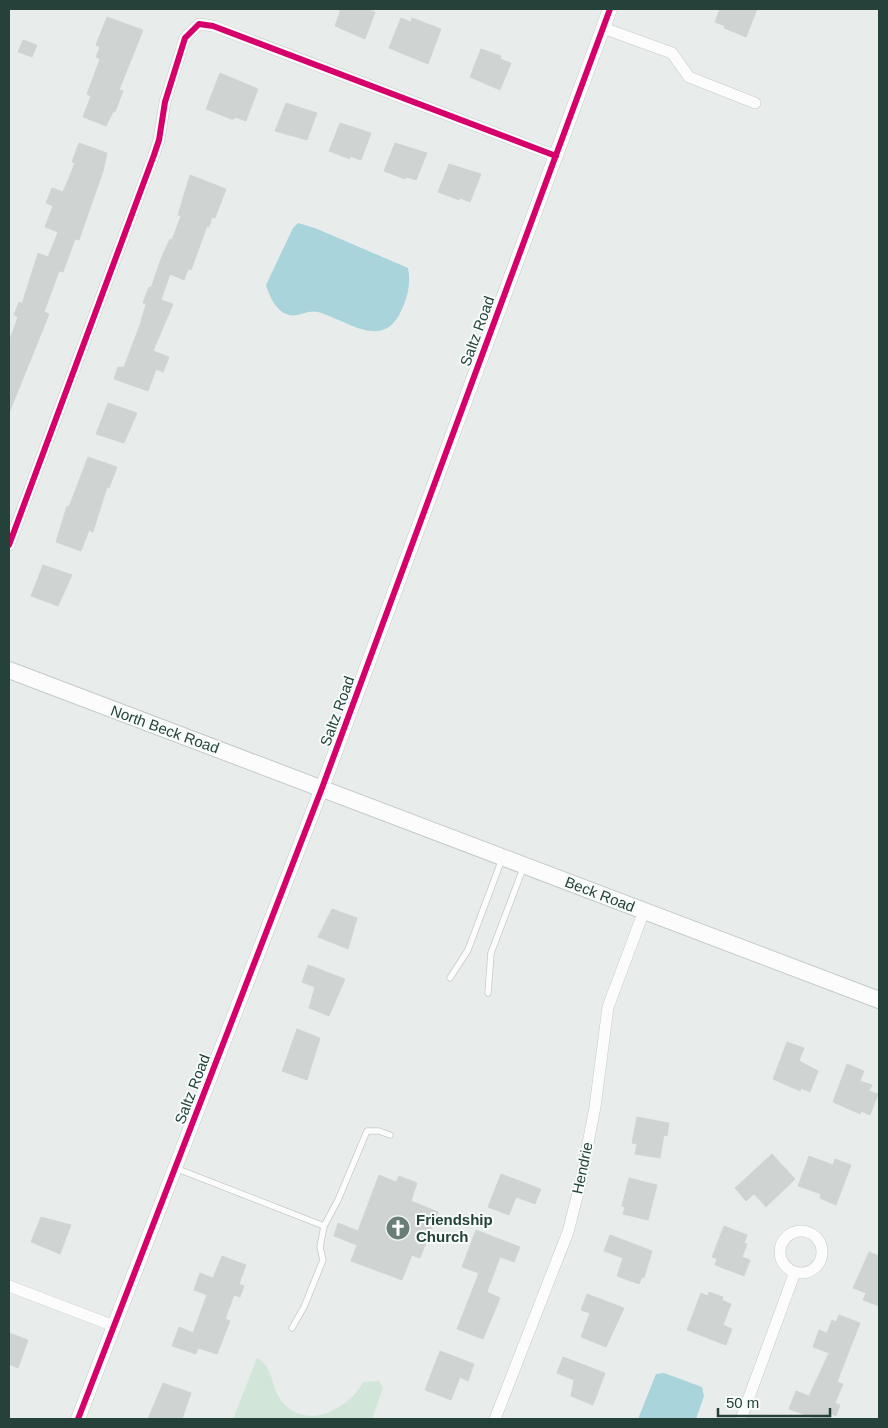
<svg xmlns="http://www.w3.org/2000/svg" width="888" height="1428" viewBox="0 0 888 1428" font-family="Helvetica,sans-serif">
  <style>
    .green { fill: #d1e6d8 }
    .water { fill: #a9d4db }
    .building { fill: #cfd4d2; stroke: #d1d6d4 }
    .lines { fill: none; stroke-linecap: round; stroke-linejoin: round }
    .service-casing { stroke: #c5cac8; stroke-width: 7 }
    .minor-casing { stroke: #c5cac8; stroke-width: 12 }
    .tertiary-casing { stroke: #c5cac8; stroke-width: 15 }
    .secondary-casing { stroke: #c3cbc8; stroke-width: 18 }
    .service { stroke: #fcfcfc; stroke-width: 5.5 }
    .minor { stroke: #fcfcfc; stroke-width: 11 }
    .tertiary { stroke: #fcfcfc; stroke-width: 14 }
    .secondary { stroke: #fcfcfc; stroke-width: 16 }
    .cycleway-casing { stroke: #f7fbf9; stroke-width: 9 }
    .cycleway { stroke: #d6006c; stroke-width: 6 }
    .labels { text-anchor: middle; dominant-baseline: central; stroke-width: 4; stroke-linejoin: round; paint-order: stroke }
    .street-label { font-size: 15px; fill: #24423a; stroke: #f7fbf9 }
    .poi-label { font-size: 15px; font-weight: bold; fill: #24423a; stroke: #f7fbf9; text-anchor: start }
  </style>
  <rect width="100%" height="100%" fill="#e8edeb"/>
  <path class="green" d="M257 1358C272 1366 271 1383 279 1397 289 1415 311 1420 329 1412 344 1405 355 1397 363 1382L379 1381 383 1388 372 1419H233Z"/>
  <g class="water">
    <path d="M298 223 315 228 408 268C411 282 408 296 402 309 384 352 349 321 318 312 306 309 296 320 284 313 274 307 269 295 266 285L293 228Z"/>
    <path d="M664 1373 702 1387 704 1396 696 1419H638L656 1374Z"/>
  </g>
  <g class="building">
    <path d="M341 9H367L375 12 365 39 335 26Z"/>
    <path d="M720 9H757L746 37 724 28 725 26 715 22Z"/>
    <path d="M107 17 143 30 119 90 123 91 115 112H113L106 126 83 117 91 96 87 94 100 59 96 57 100 47 96 45Z"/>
    <path d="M401 18 411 22 412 18 441 29 428 64 389 48Z"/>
    <path d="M23 40 37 45 32 57 18 52Z"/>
    <path d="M481 49 501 56 500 59 511 63 500 90 470 77Z"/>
    <path d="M220 73 258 89 246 121 235 117 234 119H231L206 109Z"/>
    <path d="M286 103 317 113 307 140 275 131Z"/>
    <path d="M340 123 371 133 361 160 350 156V159L329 151Z"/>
    <path d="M79 143 107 153 103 171 79 240 75 239 63 272 59 271 44 312 49 314 9 413V342L18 317 14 315 19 302 22 304 38 253 48 257 58 232 45 227 53 206 46 203 52 188 63 192 75 163 72 162Z"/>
    <path d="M395 143 427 153 416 180 406 177 405 179 384 171Z"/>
    <path d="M449 164 481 174 470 202 460 198 459 200 438 192Z"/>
    <path d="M190 175 226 189 215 218 212 217 209 227 207 226 191 270 188 269 184 280 170 274 161 300 173 304 153 351 169 357 163 372 156 369 148 391 114 379 118 367H124L140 325 146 304 143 303 149 287 151 288 162 256 170 239 172 240 181 216 178 215Z"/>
    <path d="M108 403 137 413 124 443 96 434Z"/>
    <path d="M88 457 117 467 109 488 107 487 93 532 89 530 81 551 56 542 67 506 69 507Z"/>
    <path d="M43 565 72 575 58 606 31 596Z"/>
    <path d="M332 909 357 918 348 949 318 937Z"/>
    <path d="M308 965 345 979 329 1016 309 1008 315 987 302 982Z"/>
    <path d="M297 1029 320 1038 307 1080 282 1071Z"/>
    <path d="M787 1042 804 1048 799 1061 818 1071 810 1092 801 1088 800 1091 773 1079Z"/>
    <path d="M847 1064 864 1071 860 1081 872 1085 869 1091 878 1094 870 1115 861 1111 860 1114 833 1102Z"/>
    <path d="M637 1117 669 1123 667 1136 664 1135 660 1158 635 1154 637 1144 632 1143Z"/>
    <path d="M772 1154 795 1179 766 1207 754 1194 746 1201 735 1188Z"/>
    <path d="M809 1156 833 1165 835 1159 851 1165 836 1205 820 1198 821 1194 798 1186Z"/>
    <path d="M501 1174 541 1189 535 1204 516 1197 509 1215 488 1207Z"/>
    <path d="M379 1175 396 1182 399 1176 417 1183 411 1201 438 1212 420 1258 412 1255 402 1280 351 1261 357 1245 334 1236 338 1223 358 1231Z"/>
    <path d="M629 1178 657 1185 648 1220 623 1214 625 1207 622 1206Z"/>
    <path d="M41 1217 71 1225 60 1254 31 1242Z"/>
    <path d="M724 1226 747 1235 744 1243 747 1244 742 1257 750 1260 744 1276 715 1265 717 1259 712 1257Z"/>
    <path d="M476 1230 520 1247 514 1262 500 1257 487 1292 500 1298 483 1339 457 1329 479 1273 462 1267Z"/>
    <path d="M610 1235 652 1251 644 1278 642 1277 639 1284 617 1276 623 1258 604 1251Z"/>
    <path d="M869 1252 879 1256V1306L863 1300 866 1293 853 1288Z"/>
    <path d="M222 1256 246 1265 239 1284 244 1286 240 1297 234 1295 225 1319 230 1321 217 1354 198 1348 196 1354 172 1346 179 1327 193 1333 207 1295 194 1290 200 1273 213 1278Z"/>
    <path d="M709 1292 723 1297 722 1300 731 1304 723 1325 732 1329 726 1345 687 1330 701 1293 708 1296Z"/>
    <path d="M587 1294 624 1308 606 1347 581 1337 590 1313 581 1310Z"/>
    <path d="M839 1315 860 1323 837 1382 843 1384 835 1403 840 1405 836 1416 832 1414 830 1419H817L789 1409 796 1391 809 1396 829 1353 813 1347 819 1330 827 1333 832 1320 836 1322Z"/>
    <path d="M9 1333 28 1340 18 1368 9 1364Z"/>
    <path d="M440 1351 474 1364 468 1381 460 1377 451 1400 425 1390Z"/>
    <path d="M563 1357 605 1373 593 1405 571 1396 574 1380 557 1373Z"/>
    <path d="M163 1383 191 1393 182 1419H148Z"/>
  </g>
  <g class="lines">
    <defs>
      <g id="service">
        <path d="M450 978 468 950 502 859"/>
        <path d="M488 993 491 953 524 866"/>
        <path d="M175 1168 324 1226"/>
        <path d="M292 1328 304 1307 323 1260 320 1247 324 1226 338 1200 367 1131H379L390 1135"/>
      </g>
      <g id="minor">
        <path d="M603 28 672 53 689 77 755 103"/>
        <path d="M9 545 154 155 159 140 165 102 185 38 199 24 213 26 556 156"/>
        <circle cx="801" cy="1252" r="21"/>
        <path d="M9 1286 114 1326"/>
        <path d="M495 1419 568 1232 580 1185 595 1107 608 1007 644 911"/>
        <path d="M741 1419 795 1272"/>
      </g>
      <path id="tertiary" d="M78 1419 322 788 610 9"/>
      <path id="secondary" d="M9 670 879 1000"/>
    </defs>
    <use href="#service" class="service-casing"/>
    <use href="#minor" class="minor-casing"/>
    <use href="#tertiary" class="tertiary-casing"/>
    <use href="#secondary" class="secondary-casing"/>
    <use href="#service" class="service"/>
    <use href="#minor" class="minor"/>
    <use href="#tertiary" class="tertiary"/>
    <use href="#secondary" class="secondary"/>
    <defs>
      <g id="cycleway">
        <path d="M9 545 154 155 159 140 165 102 185 38 199 24 213 26 556 156"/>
        <path d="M78 1419 322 788 610 9"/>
      </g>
    </defs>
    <use href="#cycleway" class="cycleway-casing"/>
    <use href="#cycleway" class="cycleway"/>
  </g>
  <defs>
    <symbol id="church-disc" viewBox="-11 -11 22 22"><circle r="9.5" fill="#697e78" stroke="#f7fbf9"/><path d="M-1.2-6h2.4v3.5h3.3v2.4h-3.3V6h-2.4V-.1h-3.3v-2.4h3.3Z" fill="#fff"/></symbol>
  </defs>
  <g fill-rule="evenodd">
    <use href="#church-disc" x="384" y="1214" width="28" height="28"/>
  </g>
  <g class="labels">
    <g class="street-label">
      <text transform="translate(477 331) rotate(-70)">Saltz Road</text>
      <text transform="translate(337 711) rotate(-70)">Saltz Road</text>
      <text transform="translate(165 729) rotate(20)">North Beck Road</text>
      <text transform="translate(600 894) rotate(21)">Beck Road</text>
      <text transform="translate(192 1089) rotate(-69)">Saltz Road</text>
      <text transform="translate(582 1168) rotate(-78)">Hendrie</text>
    </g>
    <g class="poi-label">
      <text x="416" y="1219">Friendship<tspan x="416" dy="17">Church</tspan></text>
    </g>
  </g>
  <rect width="888" height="1428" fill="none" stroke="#24423a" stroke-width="20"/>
  <path d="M718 1408v8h112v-8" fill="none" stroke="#24423a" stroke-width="2.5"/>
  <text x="726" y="1408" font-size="15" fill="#24423a" stroke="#f7fbf9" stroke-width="4" paint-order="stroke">50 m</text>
</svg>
